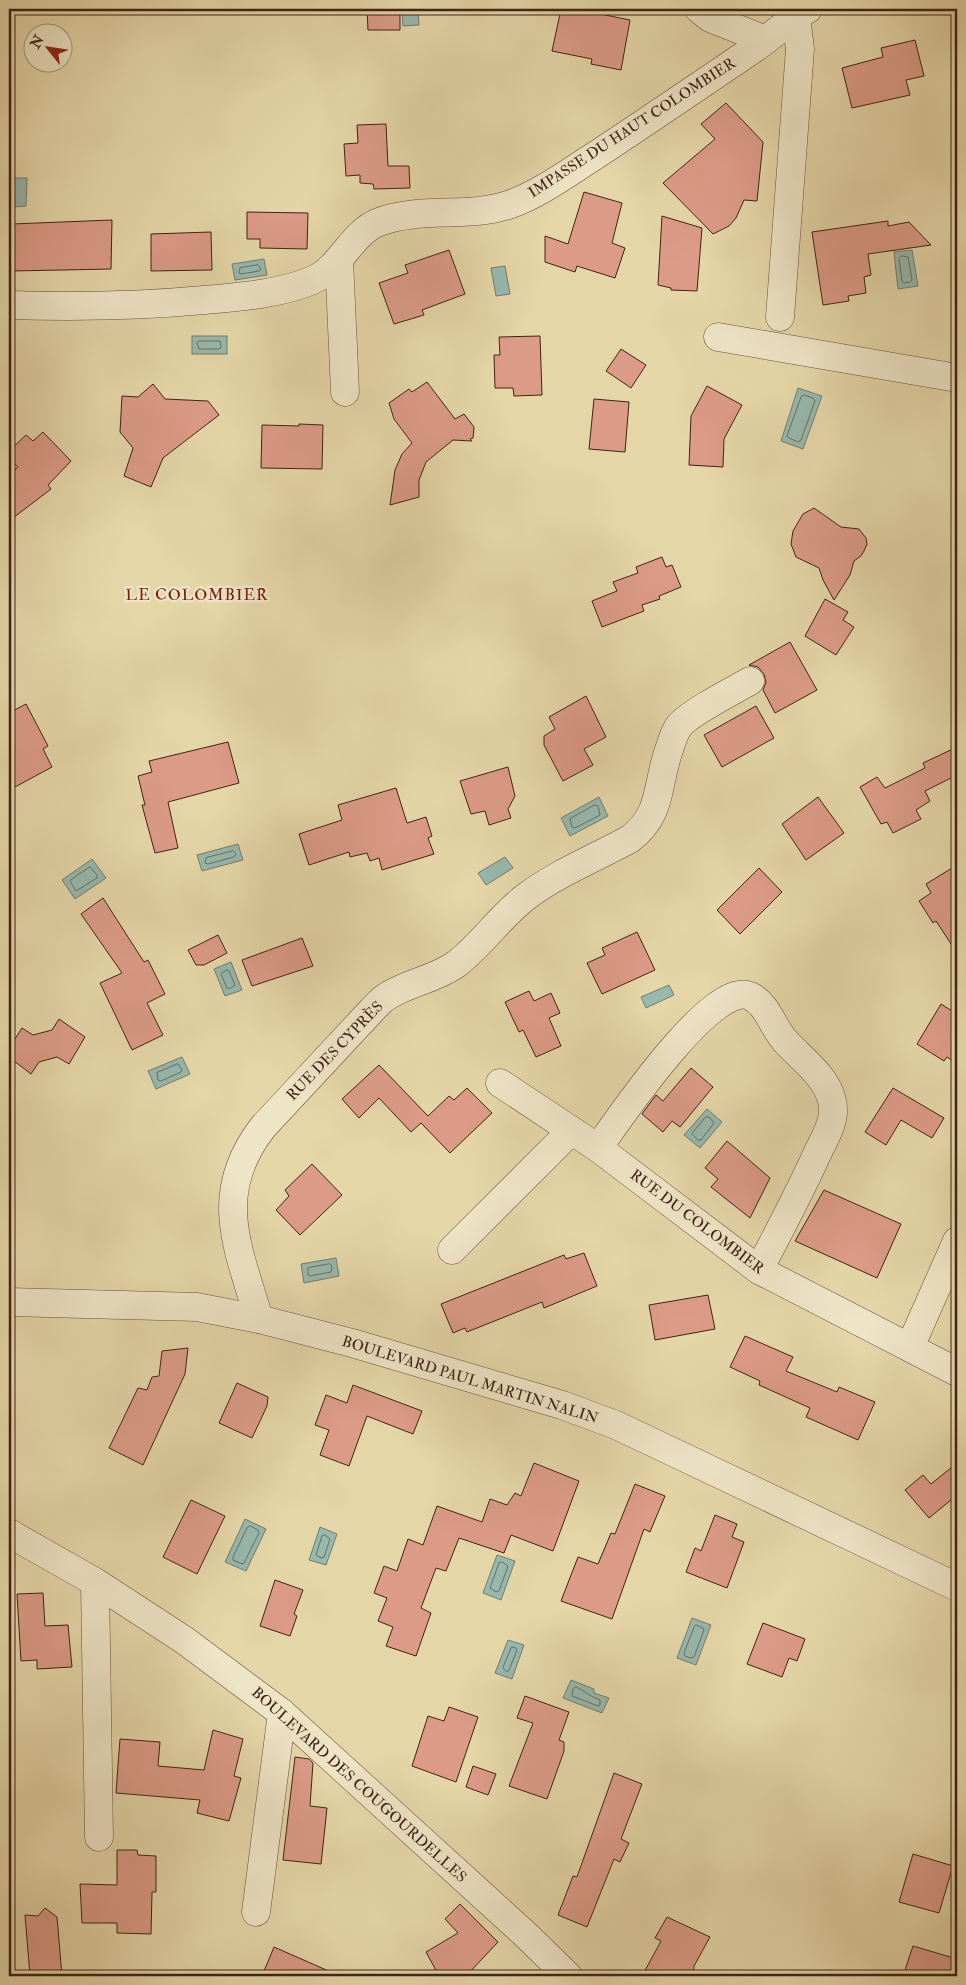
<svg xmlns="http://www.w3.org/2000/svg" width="966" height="1985" viewBox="0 0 966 1985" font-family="'IM FELL Double Pica',serif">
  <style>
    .water { fill: #96b8ad; stroke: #747c71 }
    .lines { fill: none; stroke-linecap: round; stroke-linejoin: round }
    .shore { stroke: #6b6d62; stroke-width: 1 }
    .building { fill: #dc9b87; stroke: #402218 }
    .minor-casing { stroke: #694f3c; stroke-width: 29 }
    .minor { stroke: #eee4c6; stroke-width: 28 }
    .labels { text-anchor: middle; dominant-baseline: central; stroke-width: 4.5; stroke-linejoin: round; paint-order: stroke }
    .street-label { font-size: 15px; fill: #402218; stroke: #eee4c6 }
    .neighbourhood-label { font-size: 16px; letter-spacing: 1px; fill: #7a1f14; stroke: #eee4c6 }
  </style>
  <rect width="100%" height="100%" fill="#e5d6a8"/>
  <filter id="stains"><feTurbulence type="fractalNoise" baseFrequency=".004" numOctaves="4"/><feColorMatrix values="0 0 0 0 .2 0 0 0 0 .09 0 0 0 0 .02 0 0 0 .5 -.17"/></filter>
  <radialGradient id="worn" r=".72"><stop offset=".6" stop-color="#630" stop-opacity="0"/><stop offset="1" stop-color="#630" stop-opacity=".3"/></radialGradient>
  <g class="water">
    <path d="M402 9H418L419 25 403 26Z"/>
    <path d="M13 178H27L26 206 13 207Z"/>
    <path d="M912 250 918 286 898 289 894 252Z"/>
    <path d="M264 259 267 275 235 280 232 264Z"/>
    <path d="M505 266 510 294 496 296 491 268Z"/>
    <rect x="192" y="336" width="35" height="18"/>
    <path d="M798 388 822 396 803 449 781 441Z"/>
    <path d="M599 797 608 816 570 836 561 818Z"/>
    <path d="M238 844 243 860 202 871 197 855Z"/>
    <path d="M505 857 513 868 486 885 478 873Z"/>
    <path d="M92 859 106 878 75 899 62 880Z"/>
    <path d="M231 962 242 990 225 996 214 969Z"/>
    <path d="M669 985 674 995 646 1008 641 997Z"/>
    <path d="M182 1057 190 1074 156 1089 148 1071Z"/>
    <path d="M707 1109 722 1122 700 1148 684 1135Z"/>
    <path d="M336 1258 339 1276 304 1283 301 1264Z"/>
    <path d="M245 1519 266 1529 246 1571 225 1562Z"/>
    <path d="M320 1527 337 1534 326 1565 309 1560Z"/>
    <path d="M497 1555 515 1561 501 1600 483 1593Z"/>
    <path d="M692 1618 711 1625 696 1665 677 1658Z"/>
    <path d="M508 1640 524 1645 512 1679 495 1673Z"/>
    <path d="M571 1680 594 1689V1693L609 1698 602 1713 563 1698Z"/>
  </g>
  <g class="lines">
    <g class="shore">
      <path d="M902 256 908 257 912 280 910 282 904 283 902 281 899 259Z"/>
      <path d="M258 265 261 269 259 271 241 274 239 273 240 268Z"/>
      <path d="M199 341H220L221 347 219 349H199L197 343Z"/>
      <path d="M804 395 813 398 815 401 801 440 798 442 789 438 787 436 801 397Z"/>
      <path d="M595 805 598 806 600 815 575 828 572 827 570 819Z"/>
      <path d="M233 851 236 854 234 857 208 864 205 863 206 858Z"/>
      <path d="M90 867 97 875V878L76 891 70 881Z"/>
      <path d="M227 970 229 971 235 985 229 989 227 988 221 974Z"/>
      <path d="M178 1064 182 1070 181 1072 161 1081 158 1080 157 1073Z"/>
      <path d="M706 1117H709L714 1123 701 1140H698L692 1134Z"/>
      <path d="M330 1264 332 1266 331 1272 310 1276 308 1275V1268Z"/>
      <path d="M250 1526 258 1530 259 1533 244 1563 242 1564 233 1560V1557L247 1528Z"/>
      <path d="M325 1535 330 1539 324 1557 321 1558 316 1555 322 1536Z"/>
      <path d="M502 1562 508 1566 499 1591 496 1592 490 1588 499 1563Z"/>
      <path d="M696 1625 703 1628 704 1630 694 1657 691 1658 685 1656 684 1653 694 1627Z"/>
      <path d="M512 1647 516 1648 517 1650 509 1670 507 1672 503 1668Z"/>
      <path d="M576 1687C585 1691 591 1697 600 1700V1705L598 1706 572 1696 573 1689Z"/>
    </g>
  </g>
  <g class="building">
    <path d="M367 9H400V30H368Z"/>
    <path d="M561 9H576L630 20 621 70 591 64 592 59 552 51Z"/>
    <path d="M915 40 924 76 906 80 910 95 852 108 842 68 883 57 881 48Z"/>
    <path d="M726 103 763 142 757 201 744 200 736 218 729 226 713 234 663 183 715 139 701 124Z"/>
    <path d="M386 124 388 166H409L410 188 374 189 373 184 360 183V175L346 176 344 144 358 143 357 125Z"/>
    <path d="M584 192 622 203 612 243 625 248 615 278 577 266 575 272 545 262V236L568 244Z"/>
    <path d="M247 212 308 213 307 249 260 248V239H247Z"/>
    <path d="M662 216 702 228 697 291 671 290V288L658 285Z"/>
    <path d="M112 220 111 269 11 271 10 249 12 248V224Z"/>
    <path d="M888 221V226L909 222 931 245 868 254 871 275 864 277 866 293 848 296 849 301 823 305 812 232Z"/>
    <path d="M211 232 212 270 151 271V234Z"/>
    <path d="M449 250 465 294 422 310 424 315 394 324 379 283 408 273 405 265Z"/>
    <path d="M540 336 542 395 514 396 513 388H495L494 355H500L499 337Z"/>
    <path d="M621 349 646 365 631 388 606 371Z"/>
    <path d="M427 382 455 419 464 414 474 427 473 438 470 439 472 441 453 440 426 462 419 480V497L390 505 395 470 402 454 412 443 394 419 389 403 409 389 412 392Z"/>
    <path d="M153 384 165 399 208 401 219 415 163 458 151 487 124 476 133 448 120 432 122 396 138 397Z"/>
    <path d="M707 386 742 405 724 439 723 467 689 465 691 416Z"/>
    <path d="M594 399 629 402 625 452 589 449Z"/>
    <path d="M299 424 323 425 322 469 261 468 262 425 299 426Z"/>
    <path d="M43 432 71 461 48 485 51 489 9 521V475L18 467 9 458V451L26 435 33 441Z"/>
    <path d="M814 508 841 527 859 529 866 538 867 544 864 551 861 556 854 561 850 575 834 600 823 580 819 568 796 557 791 544 793 531 803 514Z"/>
    <path d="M662 557 666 567 672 565 681 587 659 596 660 599 642 605 644 611 602 627 592 601 617 591 613 582 638 573 636 567Z"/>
    <path d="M825 599 848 612 843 620 854 627 836 655 805 636Z"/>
    <path d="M790 642 817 690 775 713 763 690 766 682 764 674 758 667 749 665Z"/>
    <path d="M586 696 606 737 584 749 593 765 563 781 544 745V736L555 729 549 717Z"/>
    <path d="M26 704 48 746 43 749 52 767 15 787 9 775V713Z"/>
    <path d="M756 706 774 738 722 767 704 735Z"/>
    <path d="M228 742 239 783 168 802 178 848 155 853 142 805H145L138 776 152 772 149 761Z"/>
    <path d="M957 747V775L925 791 930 801 916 810 921 819 893 833 887 822 881 824 860 787 877 777 885 788 925 768 923 763Z"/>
    <path d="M508 767 515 796 508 809 511 818 489 825 485 811 471 814 460 781Z"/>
    <path d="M396 788 407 823 426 817 432 836 428 838 434 854 382 870 379 858 370 861 367 853 350 857 349 852 309 865 299 834 342 820 338 805Z"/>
    <path d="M818 797 844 833 806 860 782 824Z"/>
    <path d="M957 865V953L936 921 933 923 919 901 931 893 926 884Z"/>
    <path d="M759 868 782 892 740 934 717 910Z"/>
    <path d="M103 898 144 962 148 960 165 994 147 1003 163 1035 132 1050 100 983 122 973 81 914Z"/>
    <path d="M637 932 655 970 602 994 587 963 605 955 602 948Z"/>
    <path d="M218 935 227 953 204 965H196L188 950Z"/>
    <path d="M302 938 313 966 252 986 242 960Z"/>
    <path d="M529 991 534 1001 551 993 560 1013 549 1018 561 1046 536 1057 523 1030 519 1032 505 1002Z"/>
    <path d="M941 1004 957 1014V1064L947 1057 944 1061 917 1044Z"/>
    <path d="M59 1019 85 1037 69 1064 57 1057 39 1062 31 1074 9 1057V1040L15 1039 22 1028 33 1035 52 1030Z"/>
    <path d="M379 1065 428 1116 449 1096 454 1100 467 1088 492 1113 450 1153 421 1123 411 1132 379 1098 359 1118 342 1099Z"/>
    <path d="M691 1068 713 1087 680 1127 672 1121 663 1132 642 1114 656 1095 663 1101Z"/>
    <path d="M893 1088 944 1118 932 1138 901 1120 886 1145 865 1132Z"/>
    <path d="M727 1141 770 1178 750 1218 711 1187 718 1179 705 1168Z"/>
    <path d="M312 1164 342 1195 300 1235 276 1210 289 1196 285 1190Z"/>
    <path d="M824 1190 901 1224 877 1278 795 1241Z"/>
    <path d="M584 1253 597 1286 544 1308 542 1302 467 1332 465 1328 453 1333 441 1304 564 1255 566 1259Z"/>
    <path d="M708 1295 715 1329 655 1340 649 1305Z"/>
    <path d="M745 1336 793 1357 786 1371 837 1392 839 1387 875 1402 858 1440 806 1417 810 1408 759 1385 760 1381 730 1367Z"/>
    <path d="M188 1348 185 1374 143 1465 109 1448 138 1388 147 1390 152 1377 159 1376 162 1351Z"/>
    <path d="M237 1383 268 1397 267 1406 252 1438 219 1423Z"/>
    <path d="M353 1385 422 1411 413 1434 367 1416 349 1466 320 1455 329 1430 315 1425 326 1395 347 1403Z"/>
    <path d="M534 1463 579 1481 553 1551 511 1535 504 1553 459 1538 446 1571 436 1568 421 1608 431 1613 416 1656 386 1646 393 1627 378 1621 387 1598 374 1593 384 1566 397 1571 408 1539 423 1545 437 1506 482 1522 490 1499 507 1505 515 1493 521 1496Z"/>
    <path d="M957 1463V1495L929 1518 905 1490 923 1475 931 1484Z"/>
    <path d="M635 1484 665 1496 650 1532 644 1529 612 1619 561 1601 578 1557 598 1564 611 1533 615 1534Z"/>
    <path d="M191 1500 225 1516 197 1574 163 1557Z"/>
    <path d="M715 1515 737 1524 732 1537 744 1542 727 1588 686 1572 695 1548 701 1551Z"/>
    <path d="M275 1580 303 1590 294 1614 297 1616 290 1636 260 1626Z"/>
    <path d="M43 1593 45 1626 68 1625 72 1667 37 1669V1660L21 1661 17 1594Z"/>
    <path d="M763 1623 805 1639 797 1661 789 1658 782 1677 747 1664Z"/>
    <path d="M525 1696 569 1712 559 1740 564 1742V1751L547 1799 509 1786 533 1723 517 1718Z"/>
    <path d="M449 1707 478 1717 456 1782 412 1766 428 1716 444 1721Z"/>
    <path d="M213 1730 243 1739 234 1776 241 1778 229 1821 197 1813 200 1800 116 1793 120 1739 160 1742 158 1766 204 1770Z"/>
    <path d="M295 1757 309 1759 313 1763 310 1806 327 1808 321 1864 283 1860Z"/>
    <path d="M473 1766 496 1774 488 1795 466 1787Z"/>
    <path d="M614 1773 642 1784 621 1839 629 1843 620 1862 614 1859 587 1927 558 1915 573 1876 577 1877Z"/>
    <path d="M117 1850H137L138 1855 156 1856V1892H152L151 1934 117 1933V1923H82L80 1884 117 1885Z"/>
    <path d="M913 1854 953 1866 939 1913 899 1902Z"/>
    <path d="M460 1904 498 1942 466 1976H439L426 1952 458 1933 445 1919Z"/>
    <path d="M45 1908 57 1917 62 1976H30L25 1915 38 1916Z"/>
    <path d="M667 1917 710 1937 694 1966 693 1976H642L661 1941 655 1938Z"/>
    <path d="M913 1946 957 1959V1976H903Z"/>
    <path d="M274 1947 340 1976H262Z"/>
  </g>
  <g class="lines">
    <defs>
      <g id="minor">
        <path d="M699 9 710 18 766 40"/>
        <path d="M339 259 345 392"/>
        <path d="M9 305C74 307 139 306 204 300 240 297 280 294 313 280 341 268 351 233 379 222 422 206 469 219 511 204 541 193 569 172 596 155 649 120 702 84 755 48 773 35 789 20 808 9"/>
        <path d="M780 317 800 49 796 16"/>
        <path d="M718 337 957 378"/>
        <path d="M500 1083 598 1148 759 1270 957 1372"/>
        <path d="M598 1148C618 1120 713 979 750 996 768 1004 773 1029 787 1043 805 1062 835 1083 833 1113 832 1126 824 1140 818 1152 800 1192 779 1231 759 1270"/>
        <path d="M452 1250 571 1131"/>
        <path d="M9 1302 197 1307 259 1319 352 1343 562 1405 616 1425 957 1587"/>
        <path d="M259 1319C238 1247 211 1194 263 1127L372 1010C377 1005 381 1000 386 997 407 983 433 980 455 965 482 945 500 916 527 896 556 874 597 857 630 839 664 813 656 783 670 747 672 740 675 732 679 726 688 714 734 690 750 681"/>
        <path d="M910 1347 957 1241"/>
        <path d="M9 1533 95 1582 184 1640 282 1713 526 1935 568 1976"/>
        <path d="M95 1582 99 1837"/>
        <path d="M256 1912 282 1713"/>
      </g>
    </defs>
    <use href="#minor" class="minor-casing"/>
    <use href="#minor" class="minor"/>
  </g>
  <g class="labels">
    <g class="street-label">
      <text transform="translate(632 128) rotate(-33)">IMPASSE DU HAUT COLOMBIER</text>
      <text transform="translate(335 1051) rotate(-46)">RUE DES CYPRÈS</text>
      <text transform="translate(697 1222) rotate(37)">RUE DU COLOMBIER</text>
      <text transform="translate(470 1380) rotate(17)">BOULEVARD PAUL MARTIN NALIN</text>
      <text transform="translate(359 1785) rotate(42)">BOULEVARD DES COUGOURDELLES</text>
    </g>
    <g class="neighbourhood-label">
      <text x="197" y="595">LE COLOMBIER</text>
    </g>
  </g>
  <rect width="966" height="1985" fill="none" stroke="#e5d6a8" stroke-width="30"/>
  <rect x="10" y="10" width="946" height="1965" fill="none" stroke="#402218" stroke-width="2.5"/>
  <rect x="15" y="15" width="936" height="1955" fill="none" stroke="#402218"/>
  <g transform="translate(48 48) rotate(300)"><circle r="24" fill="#eee4c6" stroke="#a89680"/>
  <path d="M0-4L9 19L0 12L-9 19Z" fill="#8f2418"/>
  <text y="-8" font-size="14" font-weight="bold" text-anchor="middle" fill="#402218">N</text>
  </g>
  <rect width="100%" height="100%" filter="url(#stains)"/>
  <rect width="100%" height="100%" fill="url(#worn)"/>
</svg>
